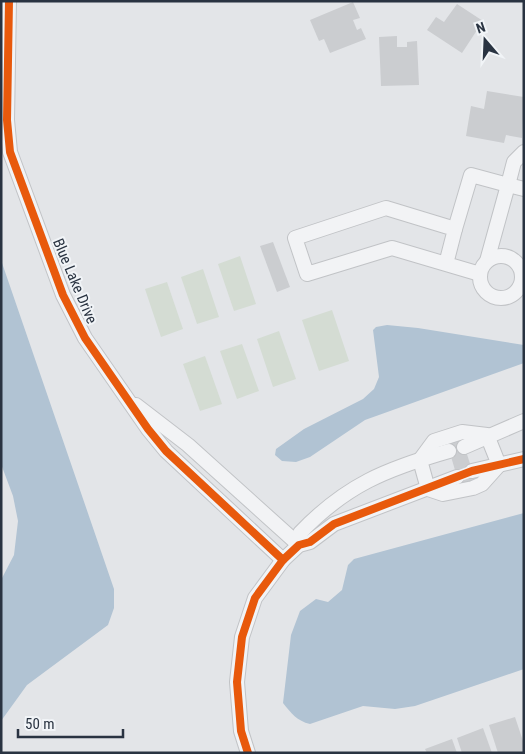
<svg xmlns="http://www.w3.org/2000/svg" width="525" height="754" viewBox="0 0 525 754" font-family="'Roboto Condensed',sans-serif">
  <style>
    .green { fill: #d4dcd3 }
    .water { fill: #b1c3d3 }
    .building { fill: #cbcdd0 }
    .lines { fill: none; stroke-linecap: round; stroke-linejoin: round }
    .minor-casing { stroke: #c1c3c6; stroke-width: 16 }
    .minor { stroke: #f2f3f5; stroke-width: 14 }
    .cycleway-casing { stroke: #f1f4f7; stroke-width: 11 }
    .cycleway { stroke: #e8590c; stroke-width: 8 }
    .labels { text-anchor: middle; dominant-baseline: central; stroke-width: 4; stroke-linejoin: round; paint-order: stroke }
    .street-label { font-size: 15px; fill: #293341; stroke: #f1f4f7 }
  </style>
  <rect width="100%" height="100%" fill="#e3e5e8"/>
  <g class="green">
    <path d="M240 256 256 304 234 311 218 264Z"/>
    <path d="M203 269 219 317 197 324 181 277Z"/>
    <path d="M167 282 183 329 161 337 145 289Z"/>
    <path d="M332 310 349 361 319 371 302 320Z"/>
    <path d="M279 331 296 379 273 387 257 339Z"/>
    <path d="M242 344 259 391 237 399 220 351Z"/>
    <path d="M205 356 222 404 200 411 183 364Z"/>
  </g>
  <g class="water">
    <path d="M1 260 114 589V608L108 625 27 685 1 721V580L14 555 18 521 13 496 1 464Z"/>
    <path d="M387 325 418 328 524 345V363L365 420 310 457 296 462 282 461 275 455 276 449 304 429 363 399 374 389 379 377 373 330 376 327Z"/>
    <path d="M524 513V669L415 706 395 709 363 706 310 724C297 721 291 713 283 703L291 635 300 611 316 599 328 602 342 590 348 565 354 559Z"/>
  </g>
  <g class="building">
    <path d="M353 2 360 18 353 20 357 30 361 28 366 39 330 53 324 39 319 41 310 20Z"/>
    <path d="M457 4 483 21 462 53 427 30 436 17 444 22Z"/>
    <path d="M397 36V47H407V42L417 41 419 85 381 86 379 37Z"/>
    <path d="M487 91 524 97 522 138 506 135 504 143 466 136 471 106 484 109Z"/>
    <path d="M273 242 290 287 277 292 260 246Z"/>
    <path d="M462 439 476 482 460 487 447 443Z"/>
    <path d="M515 717 524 744V753H498L489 725Z"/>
    <path d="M483 728 492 753H462L457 738Z"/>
    <path d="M452 739 457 753H427L425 749Z"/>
  </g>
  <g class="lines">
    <defs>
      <g id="minor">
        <path d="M9 1 7 120 10 152 63 295 85 338 148 429 166 451 283 560"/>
        <path d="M455 229 471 175 508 185 514 162 524 152"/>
        <circle cx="501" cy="277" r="21"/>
        <path d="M487 261 508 185 524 189"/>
        <path d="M446 264 455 229 386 208 295 238 307 274 392 248 480 274"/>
        <path d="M136 405 188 445 299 545"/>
        <path d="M462 432 487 435 499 465 482 484 473 488 443 494 428 489 420 460 434 441Z"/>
        <path d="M464 447 524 421"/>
        <path d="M472 471 524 459"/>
        <path d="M299 545 300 533C346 485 386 469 449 451"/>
        <path d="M248 753 241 731 237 682 242 637 255 598 283 560 299 545 310 542 334 524 457 477"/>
      </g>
    </defs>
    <use href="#minor" class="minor-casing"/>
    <use href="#minor" class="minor"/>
    <defs>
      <g id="cycleway">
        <path d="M9 1 7 120 10 152 63 295 85 338 148 429 166 451 283 560"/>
        <path d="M248 753 241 731 237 682 242 637 255 598 283 560 299 545 310 542 334 524 472 471 524 459"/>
      </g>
    </defs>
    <use href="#cycleway" class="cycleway-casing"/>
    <use href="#cycleway" class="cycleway"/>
  </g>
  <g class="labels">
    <g class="street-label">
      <text transform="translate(75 281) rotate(67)">Blue Lake Drive</text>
    </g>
  </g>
  <rect width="525" height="754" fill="none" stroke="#293341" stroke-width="5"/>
  <g transform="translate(485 40) rotate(341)" stroke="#f1f4f7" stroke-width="4" paint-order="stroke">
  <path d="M0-4L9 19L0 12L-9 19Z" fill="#293341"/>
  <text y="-8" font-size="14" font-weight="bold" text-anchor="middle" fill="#293341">N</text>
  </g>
  <path d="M18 729v8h105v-8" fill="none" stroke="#293341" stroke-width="2.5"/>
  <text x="25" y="729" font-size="15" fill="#293341" stroke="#f1f4f7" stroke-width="4" paint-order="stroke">50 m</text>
</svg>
